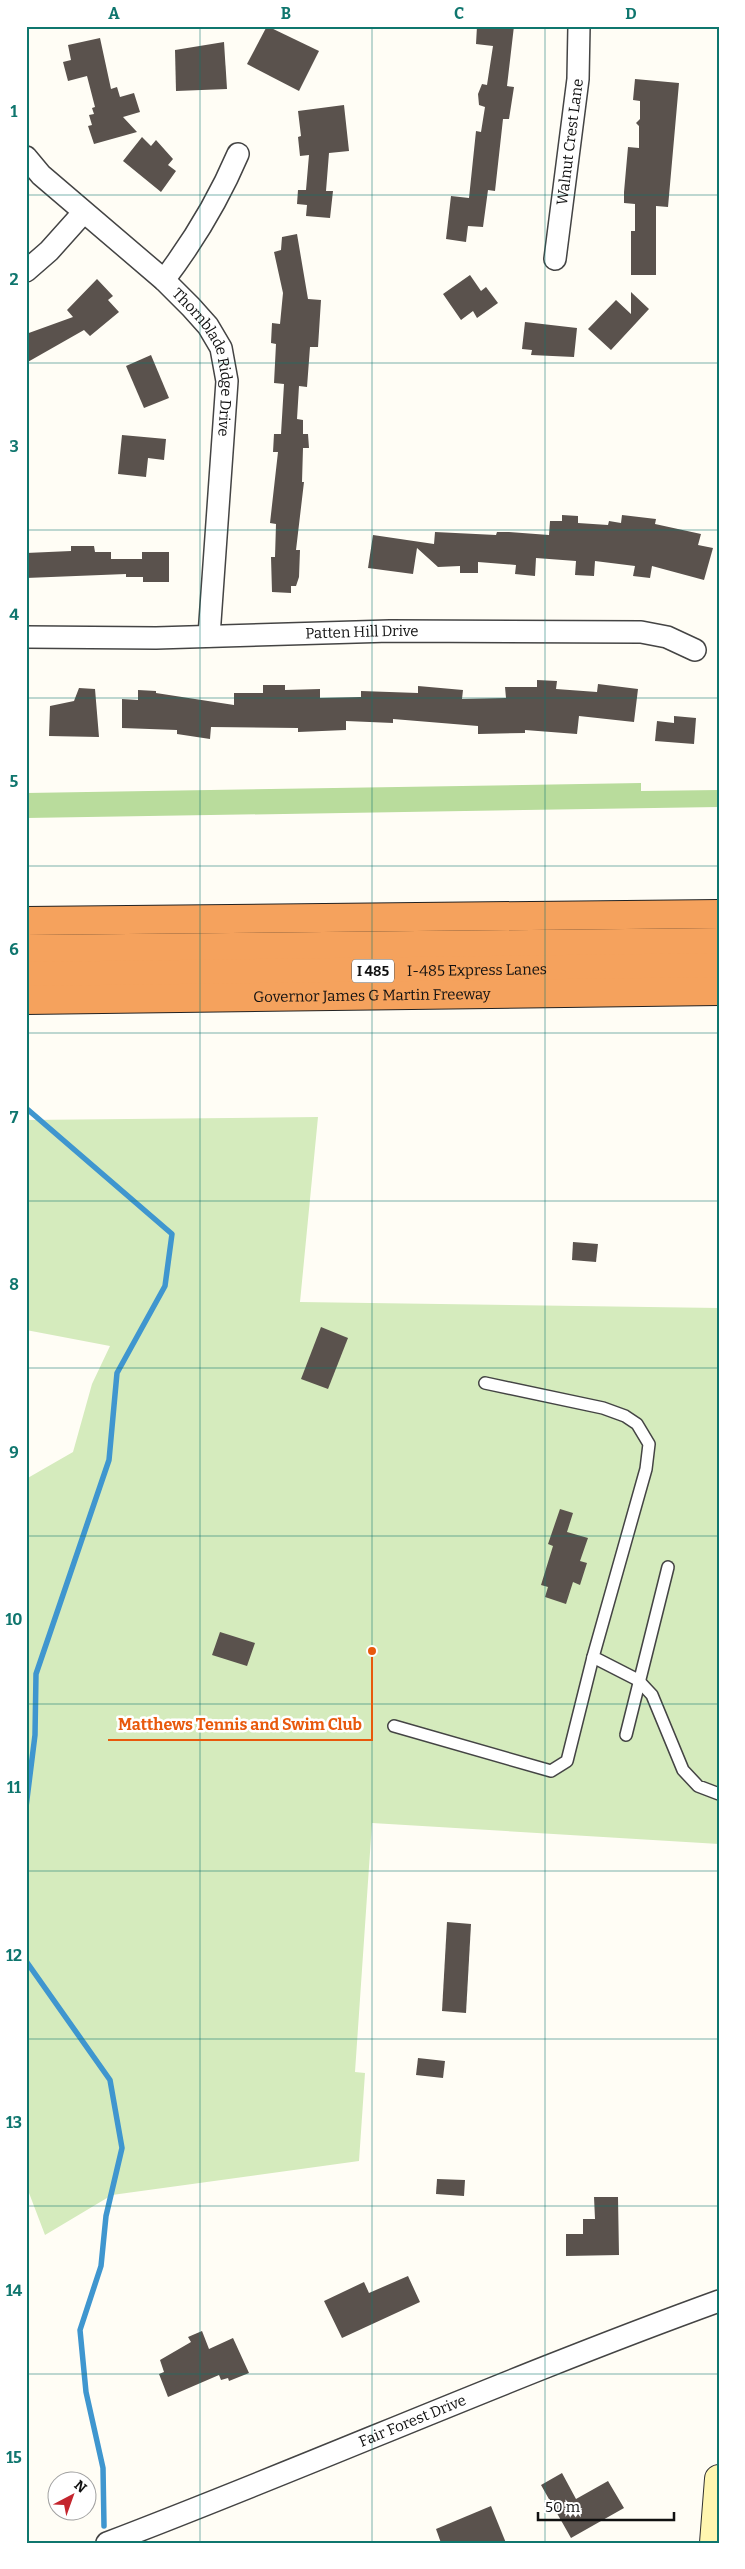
<svg xmlns="http://www.w3.org/2000/svg" width="745" height="2569" viewBox="0 0 745 2569" font-family="Bitter,serif">
  <style>
    .green { fill: #d5ebbd }
    .forest { fill: #b9dc9c }
    .lines { fill: none; stroke-linecap: round; stroke-linejoin: round }
    .stream { stroke: #3f96cf; stroke-width: 5.5 }
    .building { fill: #5a524d }
    .lane-casing { stroke: #444; stroke-width: 14 }
    .street-casing { stroke: #444; stroke-width: 24 }
    .secondary-casing { stroke: #333; stroke-width: 30 }
    .highway-casing { stroke: #222; stroke-width: 30 }
    .lane { stroke: #fff; stroke-width: 11 }
    .street { stroke: #fff; stroke-width: 21 }
    .secondary { stroke: #fff6b0; stroke-width: 28 }
    .highway { stroke: #f5a25d; stroke-width: 28 }
    .grid { fill: none; stroke: #0f766e; stroke-width: 1; stroke-opacity: 0.55 }
    .labels { text-anchor: middle; dominant-baseline: central; stroke-width: 5; stroke-linejoin: round; paint-order: stroke }
    .shield { fill: #fff; stroke: #585858; stroke-width: 1 }
    .shield-label { font-size: 14px; font-weight: bold; fill: #111 }
    .street-label { font-size: 15px; fill: #111; stroke: #fff }
    .leader { fill: none; stroke: #e8590c; stroke-width: 2 }
    .callout-dot { fill: #e8590c; stroke: #fff; stroke-width: 2 }
    .callout-label { font-size: 16px; text-anchor: middle; font-weight: bold; fill: #e8590c; stroke: #fff; stroke-width: 5; stroke-linejoin: round; paint-order: stroke }
    .neatline { fill: none; stroke: #0f766e; stroke-width: 2 }
    .grid-label { font-size: 16px; text-anchor: middle; font-weight: bold; fill: #0f766e }
  </style>
  <rect width="100%" height="100%" fill="#fffdf5"/>
  <path class="green" d="M318 1117 300 1302 719 1308V1844L372 1823 355 2072 365 2073 359 2161 112 2195 45 2235 26 2185V1479L73 1452 92 1384 110 1346 26 1330V1120Z"/>
  <path class="forest" d="M641 783V791L719 790V807L26 818V793Z"/>
  <g class="lines">
    <g class="stream">
      <path d="M26 1108 172 1234 165 1286 117 1373 109 1460 36 1674 35 1735 26 1807"/>
      <path d="M26 1961 110 2080 122 2148 106 2216 101 2266 80 2330 86 2392 103 2468 104 2526"/>
    </g>
  </g>
  <g class="building">
    <path d="M267 26 319 51 299 91 247 64Z"/>
    <path d="M477 26H514L507 86 514 87 509 119H503L495 191 488 190 483 227 468 226 466 242 446 239 451 196 469 198 476 131 481 132 485 107 479 105 478 94 482 84 487 85 493 46 476 44Z"/>
    <path d="M100 38 111 89 117 87 120 97 134 93 140 112 123 117 137 132 94 144 88 126 92 125 89 115 94 114 92 108 95 107 87 76 68 81 63 62 71 60 68 45Z"/>
    <path d="M224 42 227 89 176 91 175 50Z"/>
    <path d="M635 79 679 83 668 207 656 206V275H631V231H635V204L624 203V192L628 147 639 148V126L636 123 640 119V101L633 100Z"/>
    <path d="M344 105 349 151 329 153 326 191H333L330 218 306 216 307 205 297 204 298 190H306L309 155 300 156 298 137 301 136 298 111Z"/>
    <path d="M142 137 151 146 156 140 173 159 168 165 176 171 161 192 123 161Z"/>
    <path d="M297 234 308 299 321 300 318 347H310L307 387 299 386 297 419 303 420V434H308L309 448H303L302 482H304L296 550H300L299 577 296 586H291V593L272 592 271 557H275L276 524 270 523 278 452H273L274 434H281L284 384 274 383 276 344 271 343 272 323 280 324 283 293 274 252 281 250 282 237Z"/>
    <path d="M470 275 481 291 486 287 498 303 477 318 473 311 461 320 443 294Z"/>
    <path d="M97 279 113 296 108 300 119 312 90 336 84 330 26 363V334L73 317 67 310Z"/>
    <path d="M631 292 649 309 611 350 588 329 616 300 631 314Z"/>
    <path d="M525 322 577 328 574 357 531 355 532 350 522 349Z"/>
    <path d="M151 355 169 398 144 408 126 366Z"/>
    <path d="M122 435 166 439 164 460 148 458 146 477 118 474Z"/>
    <path d="M562 515 578 516V523L608 525 609 521 621 523 622 515 656 519 655 524 701 534 698 545 713 548 704 580 652 566 650 578 633 576 635 566 595 561 594 576 575 575 576 561 536 558 535 576 515 574 516 565 478 562V573H460V566L438 567 417 548 413 574 368 568 373 535 434 544 435 532 496 535 497 532H509L549 535 550 521H562Z"/>
    <path d="M71 546H94L95 552H111V559H142V552H169V582H143V577H126V574L26 578V553L71 551Z"/>
    <path d="M537 680 557 681 556 689 597 692 598 684 638 689 634 722 579 716 577 734 525 730V733L478 734V726L393 719V723L346 721V730L298 732V728L211 727 210 739 177 734V730L122 728V699L138 700V690L156 691V693L234 705V693H263V685H285V690L320 689V698L361 697V691L418 693V686L463 690 462 699 506 698 505 687H537Z"/>
    <path d="M79 688 95 689 99 737 49 736 50 706 74 701Z"/>
    <path d="M674 716 696 718 694 744 655 741 657 721 674 723Z"/>
    <path d="M573 1242 598 1244 596 1262 572 1260Z"/>
    <path d="M321 1327 348 1338 328 1389 301 1379Z"/>
    <path d="M560 1509 573 1513 567 1532 588 1538 580 1561 587 1563 580 1585 573 1582 566 1604 545 1597 548 1587 541 1585 553 1546 548 1544Z"/>
    <path d="M220 1632 255 1643 247 1666 212 1655Z"/>
    <path d="M447 1922 471 1924 466 2013 442 2011Z"/>
    <path d="M418 2058 445 2061 443 2078 416 2075Z"/>
    <path d="M437 2179 465 2180 464 2196 436 2194Z"/>
    <path d="M594 2197H618L619 2255 566 2256V2234H583V2219H595Z"/>
    <path d="M408 2276 420 2302 342 2338 324 2301 364 2282 369 2293Z"/>
    <path d="M202 2331 209 2349 233 2338 249 2373 229 2381 228 2378 221 2380 219 2375 168 2397 159 2374 164 2372 160 2360 191 2342 188 2337Z"/>
    <path d="M562 2473 576 2499 608 2481 624 2508 571 2538 541 2485Z"/>
    <path d="M491 2506 506 2543H441L436 2529Z"/>
  </g>
  <g class="lines">
    <defs>
      <g id="lane">
        <path d="M485 1383 603 1408 625 1416 637 1424 649 1444 646 1469 593 1657 638 1680 652 1695 683 1770 698 1786 719 1794"/>
        <path d="M394 1726 551 1771 567 1761 593 1657"/>
        <path d="M626 1735 668 1567"/>
      </g>
      <g id="street">
        <path id="s1" d="M26 157 41 175 164 280 191 307 208 326 221 348 227 381 209 636"/>
        <path id="s2" d="M555 259 578 79 579 26"/>
        <path d="M26 271 49 251 83 213"/>
        <path d="M164 280C195 239 218 201 238 154"/>
        <path id="s3" d="M26 637 156 638 390 631 641 632 667 637 695 650"/>
        <path id="s4" d="M107 2543C312 2465 512 2376 719 2301"/>
      </g>
      <path id="secondary" d="M714 2543 719 2479"/>
      <g id="highway">
        <path d="M26 921 719 914"/>
        <path d="M26 949 719 942"/>
        <path id="s5" d="M26 976 719 967"/>
        <path id="s6" d="M26 1000 719 991"/>
      </g>
    </defs>
    <use href="#lane" class="lane-casing"/>
    <use href="#street" class="street-casing"/>
    <use href="#secondary" class="secondary-casing"/>
    <use href="#highway" class="highway-casing"/>
    <use href="#lane" class="lane"/>
    <use href="#street" class="street"/>
    <use href="#secondary" class="secondary"/>
    <use href="#highway" class="highway"/>
  </g>
  <path class="grid" d="M200 26V2543M372 26V2543M545 26V2543M26 195H719M26 363H719M26 530H719M26 698H719M26 866H719M26 1033H719M26 1201H719M26 1368H719M26 1536H719M26 1704H719M26 1871H719M26 2039H719M26 2206H719M26 2374H719"/>
  <g class="labels">
    <rect class="shield" x="352" y="959.5" width="42" height="23" rx="4"/>
    <g class="shield-label">
      <text x="373" y="971">I 485</text>
    </g>
    <g class="street-label">
      <text stroke="none"><textPath href="#s2" startOffset="118">Walnut Crest Lane</textPath></text>
      <text stroke="none"><textPath href="#s1" startOffset="282">Thornblade Ridge Drive</textPath></text>
      <text stroke="none"><textPath href="#s3" startOffset="336">Patten Hill Drive</textPath></text>
      <text stroke="none"><textPath href="#s5" startOffset="451">I-485 Express Lanes</textPath></text>
      <text stroke="none"><textPath href="#s6" startOffset="346">Governor James G Martin Freeway</textPath></text>
      <text stroke="none"><textPath href="#s4" startOffset="329">Fair Forest Drive</textPath></text>
    </g>
  </g>
  <path class="leader" d="M372 1651L372 1740H108"/>
  <circle class="callout-dot" cx="372" cy="1651" r="5"/>
  <g class="callout-label">
    <text x="240" y="1730">Matthews Tennis and Swim Club</text>
  </g>
  <rect width="745" height="2569" fill="none" stroke="#ffffff" stroke-width="55"/>
  <g transform="translate(72 2496) rotate(41)"><circle r="24" fill="#ffffff" stroke="#a0a0a0"/>
  <path d="M0-4L9 19L0 12L-9 19Z" fill="#c4262e"/>
  <text y="-8" font-size="14" font-weight="bold" text-anchor="middle" fill="#111111">N</text>
  </g>
  <path d="M538 2512v8h136v-8" fill="none" stroke="#111111" stroke-width="2.5"/>
  <text x="545" y="2512" font-size="15" fill="#111111" stroke="#ffffff" stroke-width="4" paint-order="stroke">50 m</text>
  <rect x="28" y="28" width="690" height="2514" class="neatline"/>
  <g class="grid-label">
    <text x="114" y="19">A</text>
    <text x="286" y="19">B</text>
    <text x="459" y="19">C</text>
    <text x="631" y="19">D</text>
    <text x="14" y="117">1</text>
    <text x="14" y="285">2</text>
    <text x="14" y="452">3</text>
    <text x="14" y="620">4</text>
    <text x="14" y="787">5</text>
    <text x="14" y="955">6</text>
    <text x="14" y="1123">7</text>
    <text x="14" y="1290">8</text>
    <text x="14" y="1458">9</text>
    <text x="14" y="1625">10</text>
    <text x="14" y="1793">11</text>
    <text x="14" y="1961">12</text>
    <text x="14" y="2128">13</text>
    <text x="14" y="2296">14</text>
    <text x="14" y="2463">15</text>
  </g>
</svg>
